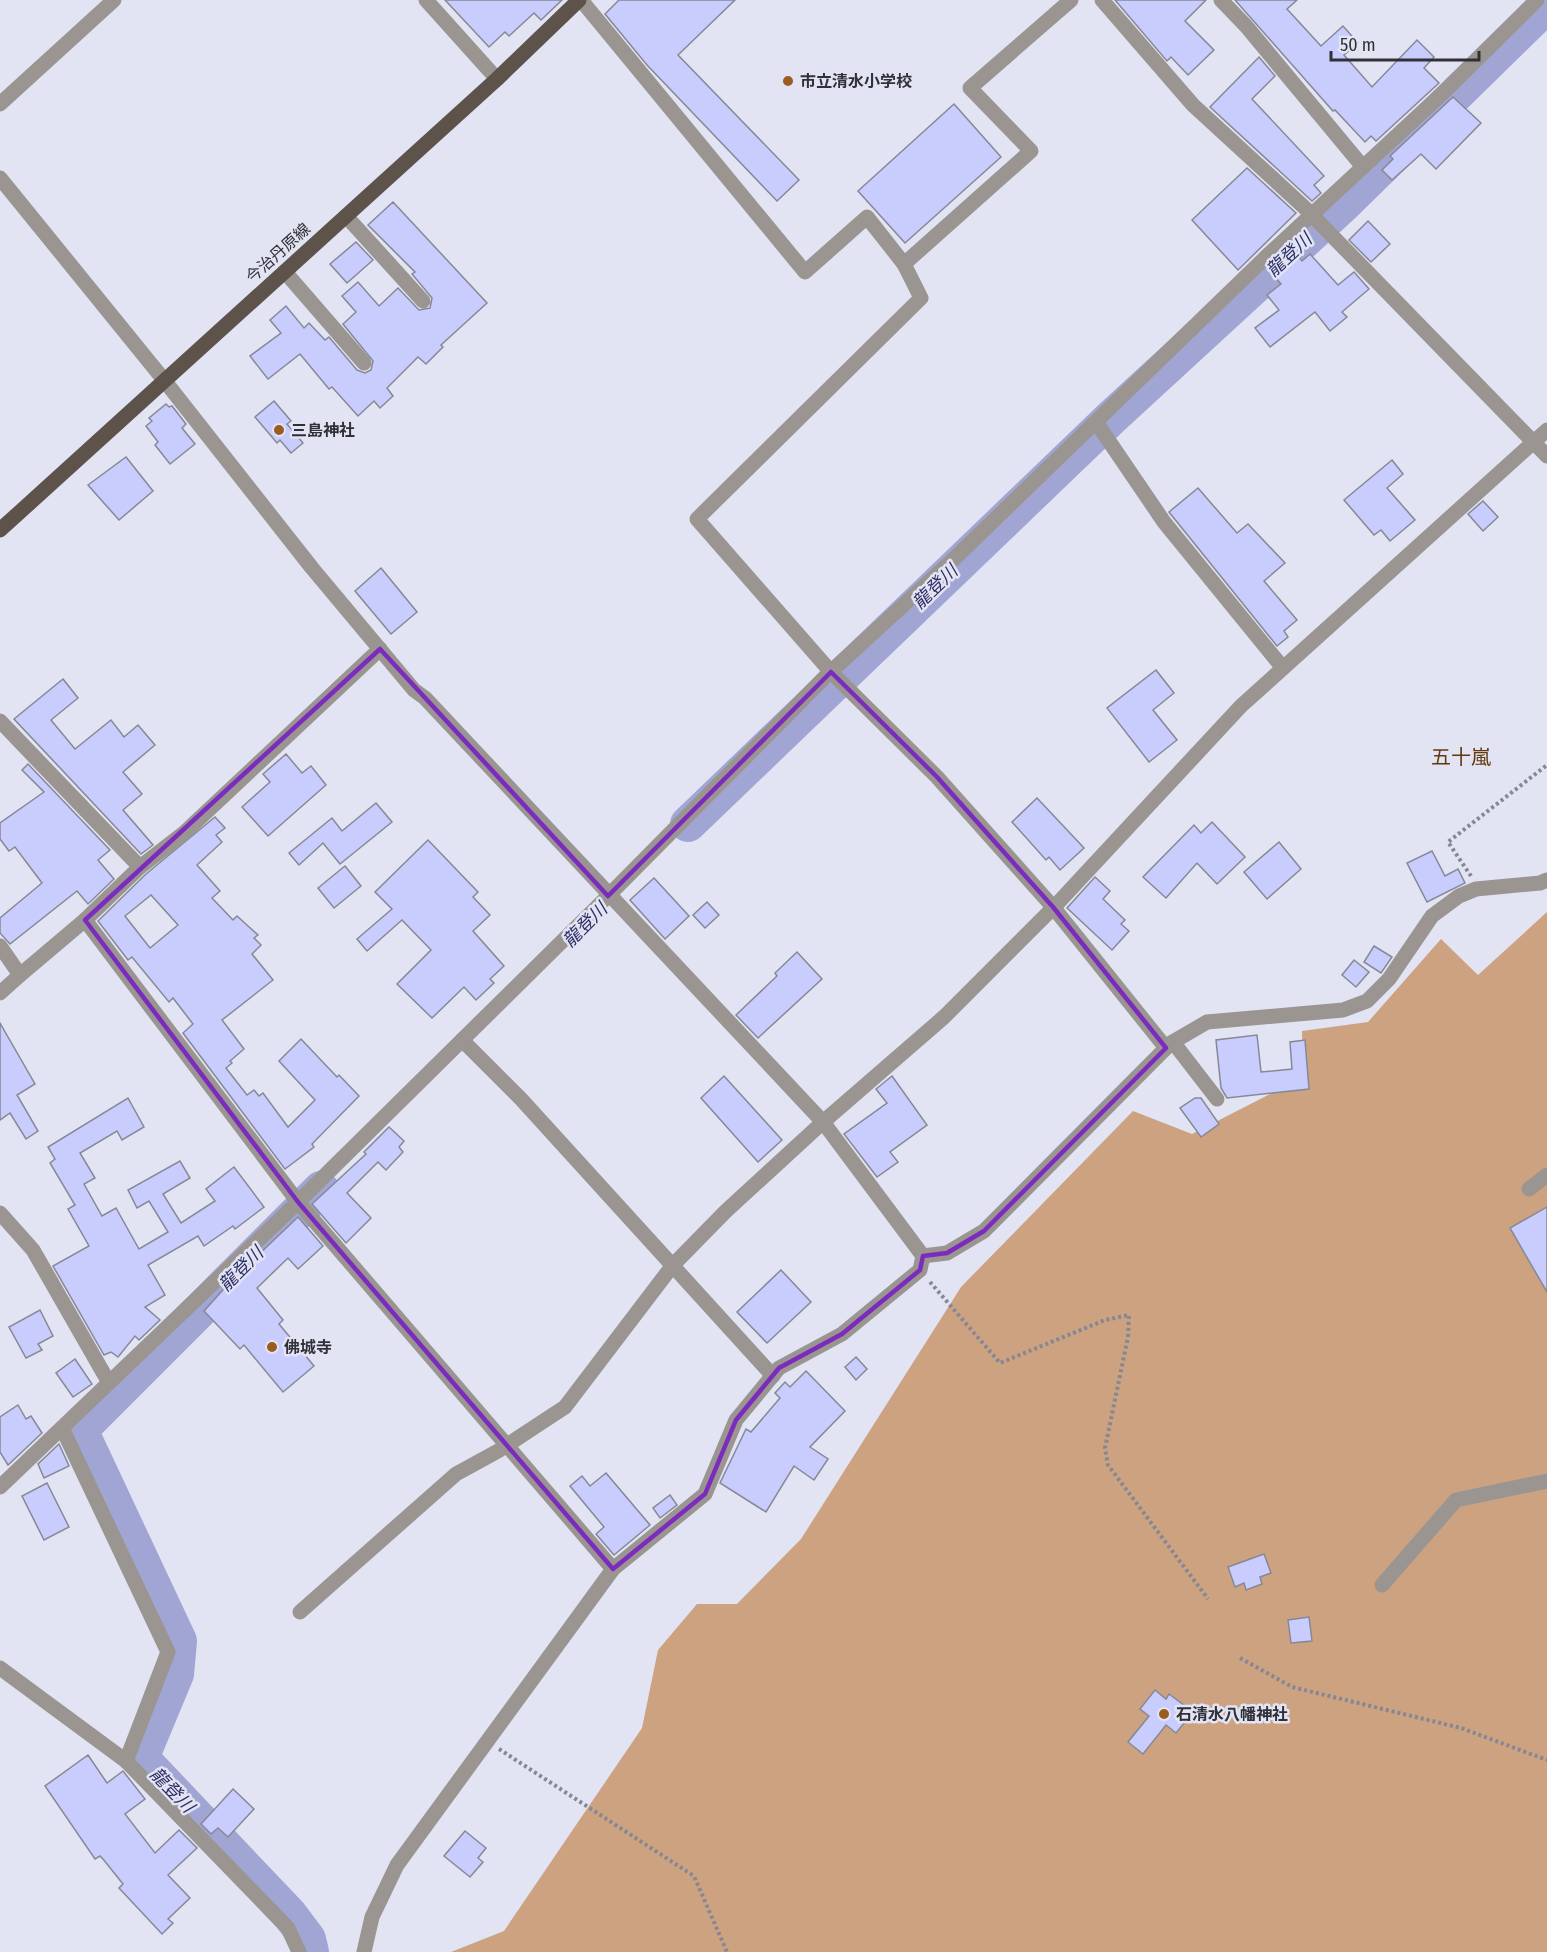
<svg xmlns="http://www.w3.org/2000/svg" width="1547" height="1952" viewBox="0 0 1547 1952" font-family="'Fira Sans Condensed','Noto Sans JP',sans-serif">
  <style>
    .forest { fill: #cca281 }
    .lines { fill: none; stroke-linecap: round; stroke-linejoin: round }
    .river { stroke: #a1a5d4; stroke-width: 36 }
    .building { fill: #c8cdfd; stroke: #868896; stroke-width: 1.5; fill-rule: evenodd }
    .path { stroke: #858792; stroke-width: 4; stroke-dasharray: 3 3; stroke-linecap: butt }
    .minor { stroke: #9a9590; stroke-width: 15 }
    .major { stroke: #5d534b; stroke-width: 15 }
    .marked { fill: none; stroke: #7b2cbf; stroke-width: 4.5; stroke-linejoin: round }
    .poi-dot { fill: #995c21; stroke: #e2e4f4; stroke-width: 2 }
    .labels { text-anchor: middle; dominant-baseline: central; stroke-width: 5; stroke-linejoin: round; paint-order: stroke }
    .poi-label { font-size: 16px; font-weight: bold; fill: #303137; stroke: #e2e4f4; text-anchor: start }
    .street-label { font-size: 16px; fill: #303137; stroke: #e2e4f4 }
    .water-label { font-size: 18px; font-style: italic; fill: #2d2c65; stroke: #e2e4f4 }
    .quarter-label { font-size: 20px; fill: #62380f; stroke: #e2e4f4 }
  </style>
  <rect width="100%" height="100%" fill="#e2e4f4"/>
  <path class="forest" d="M1547 912V1952H451L504 1931 642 1728 658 1650 697 1604H737L801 1539 961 1287 1133 1111 1192 1134 1303 1077 1302 1031 1368 1022 1441 939 1478 975Z"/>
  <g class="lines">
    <g class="river">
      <path d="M688 824 1111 418 1345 203 1547 5"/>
      <path d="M311 1952 308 1939 290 1915 141 1758 176 1674 179 1641 80 1430 321 1189"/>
    </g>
  </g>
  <g class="building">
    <path d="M445 0H562L541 20 534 13 509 36 505 32 489 47Z"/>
    <path d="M619 0H735L678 55 799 180 777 201 647 65 605 14Z"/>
    <path d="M1115 0H1206L1185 21 1214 50 1188 75 1171 57 1167 61Z"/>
    <path d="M1235 0H1297L1287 9 1321 46 1343 26 1358 43 1344 55 1372 87 1417 40 1434 57 1424 68 1439 83 1376 141 1371 136 1365 142 1335 110 1333 111Z"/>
    <path d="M1259 57 1275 76 1252 99 1324 176 1314 185 1321 193 1312 201 1210 107Z"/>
    <path d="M1453 97 1481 123 1436 169 1421 154 1392 180 1382 170 1393 159 1390 156Z"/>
    <path d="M954 104 1001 157 905 243 858 191Z"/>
    <path d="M1247 168 1296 213 1238 270 1192 220Z"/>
    <path d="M393 202 487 303 441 345 443 347 426 364 418 357 387 388 393 396 380 408 374 401 358 416 332 387 329 389 300 354 268 379 250 356 281 333 270 320 286 306 304 328 309 323 325 340 329 337 357 370 365 373 371 370 373 361 343 324 356 312 342 296 358 282 379 306 398 288 419 310 430 308 432 298 412 274 415 272 368 225Z"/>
    <path d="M1368 221 1390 244 1371 262 1349 240Z"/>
    <path d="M356 242 373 260 347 283 330 264Z"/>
    <path d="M1291 247 1302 261 1310 254 1338 285 1354 272 1369 289 1342 312 1347 317 1330 331 1315 312 1270 347 1255 328 1279 310 1267 295 1281 284 1268 269Z"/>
    <path d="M274 401 291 421 287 424 303 443 291 453 280 440 277 443 255 417Z"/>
    <path d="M166 404 169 407 172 406 186 424 182 428 195 444 170 464 155 445 158 442 146 426 152 421 149 418Z"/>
    <path d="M126 457 153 491 119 520 88 485Z"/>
    <path d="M1392 460 1403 474 1387 488 1415 520 1390 541 1381 530 1374 535 1344 500Z"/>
    <path d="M1198 488 1237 533 1248 524 1285 563 1264 581 1297 620 1284 631 1288 637 1277 646 1169 512Z"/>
    <path d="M1483 501 1498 517 1483 531 1468 514Z"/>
    <path d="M381 568 417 612 391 634 355 591Z"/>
    <path d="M1156 670 1174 693 1153 710 1177 740 1149 762 1107 708Z"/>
    <path d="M63 679 78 698 51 720 75 749 111 720 124 737 138 725 155 745 123 772 142 794 123 810 153 845 141 854 14 719Z"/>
    <path d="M286 754 302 773 311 766 326 785 268 836 242 807 270 782 263 774Z"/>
    <path d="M28 764 110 850 98 860 114 879 88 904 77 891 10 944 0 933V918L42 883 15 847 9 851 0 839V823L44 792 22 770Z"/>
    <path d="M1037 798 1084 848 1060 870 1049 857 1046 860 1012 822Z"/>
    <path d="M376 803 392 822 340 864 323 843 299 865 289 853 332 818 342 831Z"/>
    <path d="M215 817 225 828 216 835 222 842 197 865 220 891 212 898 233 920 237 916 258 935 254 938 261 945 252 954 273 980 222 1020 244 1049 230 1061 232 1063 226 1068 247 1095 254 1090 259 1096 263 1093 288 1127 315 1100 279 1061 301 1039 337 1077 339 1075 359 1096 312 1144 314 1147 285 1169 183 1033 193 1024 173 998 169 1002 132 957 128 960 98 921 146 874ZM151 895 178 925 150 948 125 916Z"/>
    <path d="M1212 822 1245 857 1217 884 1197 863 1166 898 1143 877 1194 825 1201 833Z"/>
    <path d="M428 840 478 892 473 897 490 915 473 931 504 966 490 979 494 983 476 1000 464 987 432 1018 397 984 431 950 402 920 367 951 357 939 392 909 375 892Z"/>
    <path d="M1279 842 1301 869 1267 899 1244 872Z"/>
    <path d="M1432 851 1445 876 1458 869 1465 883 1427 902 1407 863Z"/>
    <path d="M345 866 361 886 334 908 318 888Z"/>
    <path d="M1095 877 1110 891 1103 899 1125 920 1121 924 1129 931 1112 950 1067 908Z"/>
    <path d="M654 878 689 916 665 939 630 900Z"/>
    <path d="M707 902 719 915 705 928 693 915Z"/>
    <path d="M1374 946 1392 957 1381 973 1364 962Z"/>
    <path d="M797 952 822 979 758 1038 736 1015 777 976 775 973Z"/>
    <path d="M1354 960 1369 972 1356 987 1342 975Z"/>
    <path d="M0 1023 35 1084 17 1095 38 1131 26 1139 10 1113 0 1120Z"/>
    <path d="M1257 1035 1261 1072 1292 1069 1290 1042 1305 1040 1309 1089 1227 1098 1221 1088 1216 1040Z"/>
    <path d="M724 1076 782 1140 758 1162 701 1098Z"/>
    <path d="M892 1076 927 1125 890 1152 898 1162 877 1177 844 1134 887 1103 876 1089Z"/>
    <path d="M128 1098 144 1127 122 1140 117 1131 80 1153 95 1178 84 1184 102 1216 116 1208 139 1249 168 1232 149 1201 137 1208 128 1190 180 1161 190 1178 163 1194 181 1223 215 1201 206 1189 234 1167 264 1207 235 1229 233 1226 204 1246 198 1236 148 1265 165 1295 145 1307 160 1320 139 1340 135 1336 118 1357 111 1352 104 1355 53 1266 89 1246 68 1209 75 1205 50 1163 55 1159 48 1147Z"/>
    <path d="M1195 1098H1201L1219 1124 1201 1137 1180 1108Z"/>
    <path d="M389 1127 404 1141 399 1147 403 1152 386 1170 378 1162 347 1193 371 1218 346 1243 312 1204 366 1154 364 1152Z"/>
    <path d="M1547 1207V1292L1510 1228Z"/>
    <path d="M298 1217 323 1246 298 1269 288 1258 257 1288 283 1320 279 1324 314 1366 283 1392 244 1345 240 1349 204 1311 230 1282Z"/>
    <path d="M781 1270 811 1302 767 1343 737 1312Z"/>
    <path d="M40 1310 53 1336 38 1344 42 1350 26 1358 9 1327Z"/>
    <path d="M856 1357 867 1369 856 1380 845 1367Z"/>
    <path d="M75 1359 92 1384 73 1397 56 1373Z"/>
    <path d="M806 1371 845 1411 810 1447 828 1459 814 1480 794 1466 766 1512 720 1483 746 1429 751 1432 780 1398 775 1393 785 1382 790 1387Z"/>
    <path d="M18 1405 26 1419 31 1416 42 1433 8 1465 0 1452V1417Z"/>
    <path d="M59 1444 69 1466 44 1478 38 1464Z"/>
    <path d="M606 1473 650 1525 614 1555 596 1534 604 1527 570 1486 582 1476 590 1486Z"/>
    <path d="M47 1483 69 1527 44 1540 22 1496Z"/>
    <path d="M670 1495 677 1505 660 1518 653 1508Z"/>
    <path d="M1264 1554 1271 1573 1260 1577 1262 1584 1246 1590 1244 1583 1235 1587 1228 1567Z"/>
    <path d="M1309 1617 1312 1641 1291 1643 1288 1620Z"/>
    <path d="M1155 1690 1166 1699 1169 1694 1185 1706 1181 1711 1189 1717 1176 1733 1166 1725 1143 1754 1128 1742 1149 1716 1140 1709Z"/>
    <path d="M88 1755 107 1783 123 1771 145 1799 125 1814 155 1853 179 1830 197 1848 168 1875 190 1898 168 1919 173 1923 162 1934 119 1888 123 1884 103 1859 100 1856 95 1859 45 1786Z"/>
    <path d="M233 1789 254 1809 228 1837 218 1828 211 1834 201 1824Z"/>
    <path d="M465 1831 486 1848 478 1858 483 1862 470 1877 444 1856Z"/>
  </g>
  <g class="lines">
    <g class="path">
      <path d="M1471 876 1448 842 1547 765"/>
      <path d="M930 1282 1000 1363 1105 1320 1129 1315 1128 1337 1105 1448 1108 1465 1208 1599"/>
      <path d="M1240 1658 1292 1687 1461 1728 1547 1760"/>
      <path d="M499 1749 694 1876 727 1952"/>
    </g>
    <g class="minor">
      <path d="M426 0 497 79"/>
      <path d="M581 0 805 272 867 217 904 264 921 298 697 519 831 672 937 777 1053 907 1166 1048"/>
      <path d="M1102 0 1193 105 1305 208 1547 456"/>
      <path d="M1221 0 1246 26 1363 167"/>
      <path d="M0 104 114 0"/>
      <path d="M0 178 164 380 312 568 414 690 425 698 823 1122 923 1256 920 1270 842 1334 779 1368 736 1420 705 1494 613 1569 397 1865 372 1917 364 1952"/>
      <path d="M346 216 423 301"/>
      <path d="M904 264 1031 151 970 88 1071 0"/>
      <path d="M285 272 364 363"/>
      <path d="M1096 422 1164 522 1283 668"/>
      <path d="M0 721 140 867 85 920 20 975 0 946"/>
      <path d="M140 867 184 833 380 649"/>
      <path d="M85 920 298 1202 613 1569"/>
      <path d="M0 993 20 975"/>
      <path d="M462 1040 521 1099 773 1376"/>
      <path d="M1173 1042 1217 1099"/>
      <path d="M1529 1189 1547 1175"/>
      <path d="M0 1213 33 1250 108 1381"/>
      <path d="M923 1256 947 1253 984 1231 1171 1043 1207 1022 1343 1010 1367 1001 1389 979 1432 916 1459 896 1476 889 1540 883 1547 880"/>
      <path d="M62 1428 168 1652 126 1761 288 1928 299 1952"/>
      <path d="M0 1487 298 1202 608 896 826 676 958 555 1268 255 1445 91 1537 0"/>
      <path d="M1382 1585 1456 1500 1547 1481"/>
      <path d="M300 1612 456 1474 498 1451 565 1407 673 1265 726 1211 823 1122 944 1017 1056 905 1241 706 1547 430"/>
      <path d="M0 1668 126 1761"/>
    </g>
    <path class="major" d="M0 530 497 79 579 0"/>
  </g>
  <path class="marked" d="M380 649 608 896 831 672 937 777 1053 907 1166 1048 984 1231 947 1253 923 1256 920 1270 842 1334 779 1368 736 1420 705 1494 613 1569 298 1202 85 920Z"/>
  <g class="poi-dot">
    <circle cx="788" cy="81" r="6"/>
    <circle cx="279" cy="430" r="6"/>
    <circle cx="272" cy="1347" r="6"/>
    <circle cx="1164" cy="1714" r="6"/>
  </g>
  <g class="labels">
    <g class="poi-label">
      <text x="800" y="81">市立清水小学校</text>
      <text x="291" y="430">三島神社</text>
      <text x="284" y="1347">佛城寺</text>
      <text x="1176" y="1714">石清水八幡神社</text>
    </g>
    <g class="street-label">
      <text transform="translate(278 253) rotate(-42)">今治丹原線</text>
    </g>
    <g class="water-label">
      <text transform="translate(1289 255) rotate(-43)">龍登川</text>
      <text transform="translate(935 587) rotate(-44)">龍登川</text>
      <text transform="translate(585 925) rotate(-45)">龍登川</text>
      <text transform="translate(241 1269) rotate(-45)">龍登川</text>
      <text transform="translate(172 1790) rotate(46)">龍登川</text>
    </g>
    <g class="quarter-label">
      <text x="1461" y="757">五十嵐</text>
    </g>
  </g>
  <path d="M1331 51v9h148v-9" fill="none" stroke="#303137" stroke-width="3"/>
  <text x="1340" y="51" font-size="18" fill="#303137" stroke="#e2e4f4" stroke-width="4.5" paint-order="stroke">50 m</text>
</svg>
